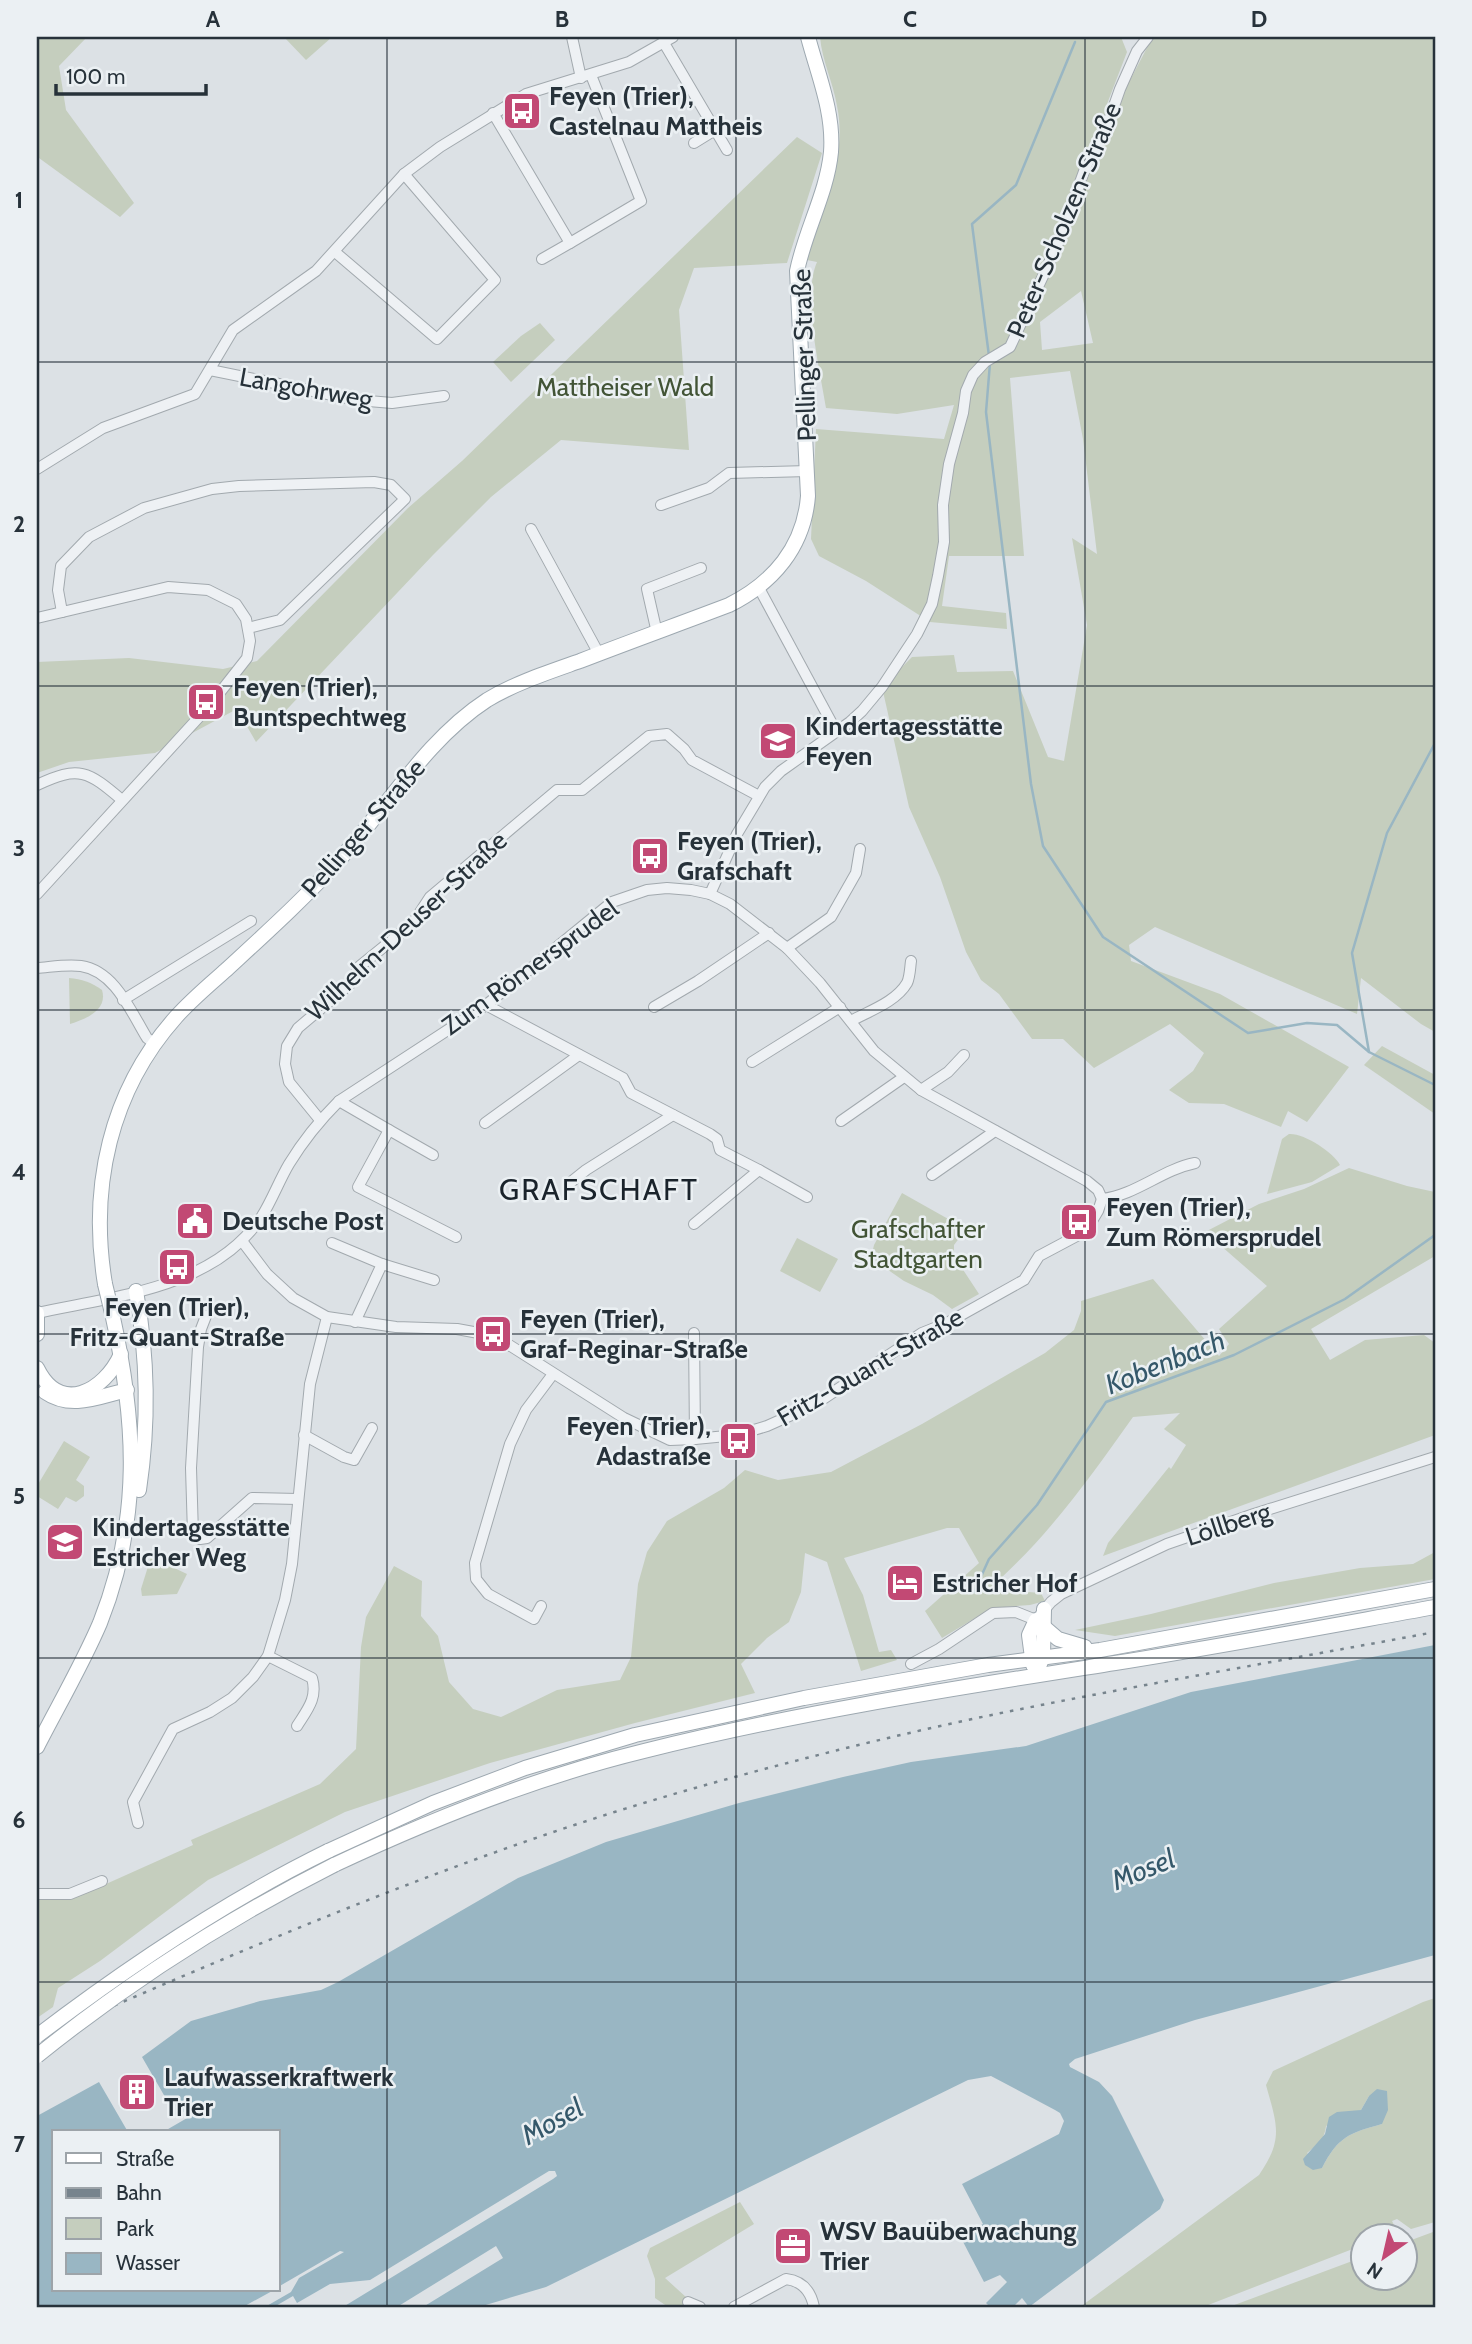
<svg xmlns="http://www.w3.org/2000/svg" width="1472" height="2344" viewBox="0 0 1472 2344" font-family="Cabin,sans-serif">
  <style>
    .green { fill: #c5cebe; fill-rule: evenodd }
    .water { fill: #99b6c3 }
    .lines { fill: none; stroke-linecap: round; stroke-linejoin: round }
    .stream { stroke: #99b6c3; stroke-width: 2.5 }
    .minor-casing { stroke: #a2a9ae; stroke-width: 12 }
    .major-casing { stroke: #9da8b0; stroke-width: 16 }
    .minor { stroke: #eef1f4; stroke-width: 10 }
    .major { stroke: #fff; stroke-width: 14 }
    .rail { stroke: #77848d; stroke-width: 2.5; stroke-dasharray: 3.5 7; stroke-linecap: butt }
    .major-bridge-casing { stroke: #9da8b0; stroke-width: 16; stroke-linecap: butt }
    .major-bridge { stroke: #fff; stroke-width: 14 }
    .grid { fill: none; stroke: #27323a; stroke-width: 2; stroke-opacity: 0.55 }
    .labels { text-anchor: middle; dominant-baseline: central; stroke-width: 5; stroke-linejoin: round; paint-order: stroke }
    .poi-label { font-size: 26px; font-weight: bold; fill: #27323a; stroke: #ebf0f3; text-anchor: start }
    .street-label { font-size: 26px; fill: #27323a; stroke: #ebf0f3 }
    .park-label { font-size: 26px; fill: #425436; stroke: #ebf0f3 }
    .water-label { font-size: 28px; font-style: italic; fill: #35586a; stroke: #ebf0f3 }
    .quarter-label { font-size: 30px; letter-spacing: 2px; fill: #1a232b; stroke: #ebf0f3 }
    .neatline { fill: none; stroke: #27323a; stroke-width: 2.5 }
    .grid-label { font-size: 23px; text-anchor: middle; font-weight: bold; fill: #27323a }
  </style>
  <rect width="100%" height="100%" fill="#dce1e5"/>
  <g class="green">
    <path d="M37 37H87L59 66 66 110 134 203 120 217 39 158 37 160Z"/>
    <path d="M284 37H332L306 60Z"/>
    <path d="M820 37H1121L1127 52 1107 104 1115 109 1150 42 1156 37H1435V1032L1421 1024 1361 978 1357 1014 1155 927 1129 945 1131 961 1220 994 1349 1067 1307 1122 1288 1111 1281 1127 1224 1104 1189 1103 1169 1090 1193 1071 1204 1053 1170 1024 1094 1068 1063 1039H1032L999 994 981 980 966 952 940 877 909 807 882 687 912 657 954 655 957 672 1013 671 1048 757 1064 761 1087 625 1072 538 1097 554 1083 439 1070 371 1010 378 1024 556H949L942 606 1006 613 1007 629 930 622 866 581 819 556 811 539 816 429 944 439 954 405 897 414 826 408C820 370 802 296 817 262L807 260C822 212 848 157 837 106 833 82 822 61 820 37ZM1081 291 1093 343 1042 350 1040 322Z"/>
    <path d="M797 137 822 153 787 263 694 268 679 310 689 450 561 440 491 497 433 555 256 742 237 709 155 753 69 762 37 773V662L129 658 223 669 257 661 408 508 462 461Z"/>
    <path d="M540 323 555 340 511 382 493 362 521 336Z"/>
    <path d="M69 978C82 979 91 982 102 990 108 1010 86 1019 70 1024Z"/>
    <path d="M1382 1046 1435 1075V1114L1364 1065Z"/>
    <path d="M1289 1134C1304 1133 1333 1152 1340 1165L1312 1182 1267 1194 1282 1139Z"/>
    <path d="M1349 1168 1407 1186 1435 1192V1256L1311 1329 1330 1360 1365 1340 1424 1335 1435 1343V1435L1103 1556 1108 1543 1169 1467 1171 1469 1186 1445 1164 1429 1180 1413 1133 1417C1092 1475 1052 1531 1000 1579L1004 1590 1041 1593 1045 1601 1030 1605 992 1608 942 1638 925 1611 979 1563 959 1528H947L844 1558 863 1595 879 1652 891 1650 897 1660 861 1671 827 1562 805 1553 801 1592 789 1622 767 1638 741 1664 755 1693 635 1723 490 1763 345 1812 208 1880 100 1961 58 1988 53 2007 37 2018V1898L68 1897 106 1884 193 1845 191 1840 320 1784 356 1749 361 1647 366 1617 394 1566 422 1581 421 1616 438 1636 449 1682 473 1709 501 1717 557 1690 620 1680 631 1657 638 1584 647 1552 667 1521 724 1488 745 1470 778 1480 831 1472 922 1424 1045 1353 1074 1330 1081 1311V1301L1153 1279 1219 1356 1229 1344 1219 1329 1267 1286 1205 1232 1259 1204 1304 1189Z"/>
    <path d="M902 1193 966 1229 954 1245V1256L979 1294 952 1309 933 1295 904 1281 871 1258 874 1245Z"/>
    <path d="M797 1238 838 1259 820 1292 780 1271Z"/>
    <path d="M64 1441 90 1457 76 1480 84 1486V1496L76 1502 66 1497 58 1509 37 1496V1486Z"/>
    <path d="M1435 1552V1579L1115 1636 1075 1630 1151 1614 1274 1583 1360 1568 1413 1564Z"/>
    <path d="M151 1557 187 1574 177 1594 142 1596 141 1589Z"/>
    <path d="M1435 1998V2222L1411 2229 1397 2219 1392 2221 1398 2233 1391 2235 1364 2236 1363 2245 1203 2307H1080L1259 2175C1284 2139 1277 2125 1266 2085L1273 2071 1423 2002ZM1369 2096 1382 2124C1349 2133 1338 2137 1322 2168L1307 2153C1317 2145 1325 2139 1326 2126L1361 2110Z"/>
    <path d="M740 2202 754 2224 665 2278 687 2298 683 2305 687 2307H668L655 2298V2279L647 2256 650 2248Z"/>
    <path d="M1433 2232 1435 2233V2307H1229L1363 2257 1364 2278H1406V2242Z"/>
  </g>
  <g class="water">
    <path d="M1435 1645V1955L1195 2020 1075 2059 1069 2064 1070 2067 1099 2082 1112 2096 1164 2200 1160 2209 1029 2307 1022 2298 1013 2307H990L986 2303 1007 2282 1000 2275 984 2282 960 2236 983 2224 962 2184 1059 2134 1064 2121 1060 2113 1055 2110 991 2076 968 2080 546 2287 479 2307H423L503 2258 496 2246 397 2307H343L553 2179 557 2176 555 2171H549L370 2280 330 2284 297 2303 293 2296 274 2307H265L291 2292 299 2278 344 2252 340 2251 278 2287V2132H163L194 2114 187 2110 176 2116 142 2057 191 2021 260 2001 321 1990 338 1982 518 1878 606 1842 739 1803 843 1777 911 1762 1026 1746 1191 1692Z"/>
    <path d="M99 2082 128 2132H54V2290H274L243 2307H37V2116Z"/>
    <path d="M1377 2089 1387 2091 1388 2110 1382 2124C1349 2133 1338 2137 1322 2168L1313 2170 1305 2165 1303 2159 1325 2134 1329 2117 1337 2112 1361 2110 1369 2096Z"/>
  </g>
  <g class="lines">
    <g class="stream">
      <path d="M989 356 972 224 1016 185 1075 42"/>
      <path d="M990 363 986 412 1031 784 1043 846 1103 937 1248 1033 1307 1023 1337 1025 1369 1052"/>
      <path d="M1435 743 1387 833 1352 953 1369 1052 1435 1085"/>
      <path d="M974 1592 989 1559 1037 1505 1106 1402 1234 1355 1345 1299 1435 1235"/>
    </g>
    <defs>
      <g id="minor">
        <path d="M572 37 581 78"/>
        <path d="M664 43 727 150"/>
        <path d="M493 113 570 243 641 201 591 75"/>
        <path d="M694 143 715 130"/>
        <path d="M335 252 437 339 495 280 404 174"/>
        <path d="M542 259 570 243"/>
        <path d="M210 370 357 400 392 403 444 396"/>
        <path d="M37 469 103 428 195 394 233 330 316 271 404 174 440 147 526 94 629 62 673 37"/>
        <path d="M661 505 709 488 729 473 808 471"/>
        <path d="M531 529 599 654"/>
        <path d="M759 588 836 731"/>
        <path d="M62 612 58 590 61 566 89 537 144 508 212 489 239 486 374 482 391 485 405 499 280 620 248 628"/>
        <path d="M37 618 168 587 208 590 236 604 246 619 250 641 247 658 210 705 37 894"/>
        <path d="M657 633 647 589 701 568"/>
        <path d="M37 785C79 765 88 771 122 800"/>
        <path d="M710 894 737 834 765 787 781 771 850 722 862 711 882 687 917 634 932 604 938 576 944 542 943 505 949 464 963 413 966 391 973 375 985 362 1010 347 1057 246 1086 166 1108 123 1120 89 1137 51 1148 37"/>
        <path d="M787 948 831 917 856 873 860 849"/>
        <path d="M37 968C51 967 67 964 81 966 115 971 131 1012 147 1038L155 1044"/>
        <path d="M123 1000 251 921"/>
        <path d="M486 1005 623 1078 631 1093 710 1134 717 1139 720 1150 759 1170 694 1224"/>
        <path d="M654 1007 698 981 769 933"/>
        <path d="M851 1021C869 1011 896 1002 907 983 910 977 910 968 911 961"/>
        <path d="M752 1062 840 1007"/>
        <path d="M921 1090 948 1072 964 1055"/>
        <path d="M339 1101 389 1130 358 1187 456 1237"/>
        <path d="M320 1120 289 1082 285 1064 287 1046 298 1028 350 984 360 966 413 923 430 897 557 790H582L649 736 667 734 684 749 692 760 759 796"/>
        <path d="M841 1121 904 1077"/>
        <path d="M485 1123 579 1055"/>
        <path d="M389 1130 433 1155"/>
        <path d="M759 1170 807 1197"/>
        <path d="M932 1175 995 1131"/>
        <path d="M571 1182 586 1170 673 1115"/>
        <path d="M1102 1199C1136 1195 1161 1170 1195 1163"/>
        <path d="M242 1241 267 1274 293 1298 327 1317 396 1327 457 1329 495 1336 624 1418 670 1440 695 1439 737 1435 767 1426 814 1405 922 1333 947 1323 1024 1280 1039 1256 1086 1231 1098 1211 1102 1199"/>
        <path d="M332 1243 382 1264 434 1280"/>
        <path d="M37 1313C114 1296 214 1289 262 1216 272 1200 279 1181 289 1164 303 1141 320 1120 339 1101L486 1005 612 902 647 890 667 888 691 890 710 894 730 904 787 948 820 983 874 1051 921 1090 1087 1181 1098 1190 1102 1199"/>
        <path d="M206 1316 201 1329 198 1347 191 1468 193 1534 200 1539 207 1538 252 1498 298 1499"/>
        <path d="M355 1322 382 1264"/>
        <path d="M694 1333 695 1439"/>
        <path d="M304 1435 344 1457 354 1460 372 1428"/>
        <path d="M541 1606 534 1619 488 1594 476 1579 475 1563 510 1444 526 1410 553 1374"/>
        <path d="M268 1656 312 1678C318 1698 307 1710 297 1726"/>
        <path d="M911 1664 939 1649 993 1613 1016 1612 1036 1620 1051 1602 1061 1594 1167 1544 1254 1514 1435 1457"/>
        <path d="M138 1823 133 1802 173 1729 210 1712 232 1698 253 1677 268 1656 285 1600 292 1564 310 1384 327 1317"/>
        <path d="M37 1894H70L102 1881"/>
        <path d="M688 2302 700 2307"/>
        <path d="M734 2307 786 2279C803 2281 811 2292 814 2307"/>
      </g>
      <g id="major">
        <path d="M105 1284C89 1187 110 1091 176 1017 191 1000 209 985 226 970 265 934 305 898 340 859 388 806 427 739 487 700 515 683 549 672 580 661 629 642 679 624 729 605 773 583 804 547 808 496L797 271C805 231 827 193 831 152 834 112 818 75 808 37"/>
        <path d="M136 1291C148 1358 149 1423 139 1490"/>
        <path d="M37 1334V1313"/>
        <path d="M37 1368C60 1415 104 1392 121 1354"/>
        <path d="M45 1392C71 1410 98 1397 127 1390"/>
        <path d="M1040 1664 1043 1656 1044 1609"/>
        <path d="M1033 1665 1029 1635 1036 1620 1058 1639 1085 1647"/>
        <path d="M37 1747C58 1706 82 1665 100 1623 142 1517 136 1421 112 1313"/>
        <path d="M328 1851 433 1803 525 1768 635 1735 804 1698 988 1665 1100 1650 1435 1589"/>
        <path d="M334 1865C434 1818 537 1777 644 1751 799 1712 957 1688 1115 1663 1222 1646 1329 1626 1435 1607"/>
      </g>
    </defs>
    <use href="#minor" class="minor-casing"/>
    <use href="#major" class="major-casing"/>
    <use href="#minor" class="minor"/>
    <use href="#major" class="major"/>
    <path class="rail" d="M37 2039C254 1945 473 1850 702 1786 806 1757 911 1731 1016 1710 1156 1682 1296 1658 1435 1632"/>
    <defs>
      <g id="major-bridge">
        <path d="M105 1284 112 1313"/>
        <path d="M37 2036C129 1966 224 1902 328 1851"/>
        <path d="M37 2056C129 1982 229 1918 334 1865"/>
      </g>
    </defs>
    <use href="#major-bridge" class="major-bridge-casing"/>
    <use href="#major-bridge" class="major-bridge"/>
  </g>
  <path class="grid" d="M387 37V2307M736 37V2307M1085 37V2307M37 362H1435M37 686H1435M37 1010H1435M37 1334H1435M37 1658H1435M37 1982H1435"/>
  <defs>
    <symbol id="bus-square" viewBox="-11 -11 22 22"><rect x="-9" y="-9" width="18" height="18" rx="4" fill="#c24974" stroke="#ebf0f3"/><path d="M-5-6H5V4H4V6H2V4H-2V6H-4V4H-5ZM-3.5-4V0h7V-4ZM-3.5 1.2v1.5H-2V1.2ZM2 1.2v1.5H3.5V1.2Z" fill="#fff"/></symbol>
    <symbol id="school-square" viewBox="-11 -11 22 22"><rect x="-9" y="-9" width="18" height="18" rx="4" fill="#c24974" stroke="#ebf0f3"/><path d="M0-5L7-2L0 1L-7-2ZM-4 1L0 2.5L4 1V4Q0 6-4 4Z" fill="#fff"/></symbol>
    <symbol id="civic-square" viewBox="-11 -11 22 22"><rect x="-9" y="-9" width="18" height="18" rx="4" fill="#c24974" stroke="#ebf0f3"/><path d="M-.6-6.5H3V-4.5H.6V-3L4-1V1h2V6H-6V1h2V-1L-.6-3ZM-1.2 2.5V6h2.4V2.5Z" fill="#fff"/></symbol>
    <symbol id="hotel-square" viewBox="-11 -11 22 22"><rect x="-9" y="-9" width="18" height="18" rx="4" fill="#c24974" stroke="#ebf0f3"/><path d="M-6-4.5h1.5V1H6V5H4.5V3h-9V5H-6ZM-4 0a1.8 1.8 0 1 1 3.6 0ZM.5 0V-2.5h3Q6-2.5 6 0Z" fill="#fff"/></symbol>
    <symbol id="building-square" viewBox="-11 -11 22 22"><rect x="-9" y="-9" width="18" height="18" rx="4" fill="#c24974" stroke="#ebf0f3"/><path d="M-4-6H4V6H1V3H-1V6H-4ZM-2.5-4.3h1.7v1.8h-1.7ZM.8-4.3h1.7v1.8H.8ZM-2.5-1h1.7V.8h-1.7ZM.8-1h1.7V.8H.8Z" fill="#fff"/></symbol>
    <symbol id="office-square" viewBox="-11 -11 22 22"><rect x="-9" y="-9" width="18" height="18" rx="4" fill="#c24974" stroke="#ebf0f3"/><path d="M-6-3h4V-5.5h4V-3h4V5H-6ZM-1-4.5V-3h2v-1.5ZM-6 0V1H6V0Z" fill="#fff"/></symbol>
  </defs>
  <g fill-rule="evenodd">
    <use href="#bus-square" x="500" y="89" width="44" height="44"/>
    <use href="#bus-square" x="184" y="680" width="44" height="44"/>
    <use href="#school-square" x="756" y="719" width="44" height="44"/>
    <use href="#bus-square" x="628" y="834" width="44" height="44"/>
    <use href="#civic-square" x="173" y="1199" width="44" height="44"/>
    <use href="#bus-square" x="1057" y="1200" width="44" height="44"/>
    <use href="#bus-square" x="155" y="1245" width="44" height="44"/>
    <use href="#bus-square" x="471" y="1312" width="44" height="44"/>
    <use href="#bus-square" x="716" y="1419" width="44" height="44"/>
    <use href="#school-square" x="43" y="1520" width="44" height="44"/>
    <use href="#hotel-square" x="883" y="1561" width="44" height="44"/>
    <use href="#building-square" x="115" y="2070" width="44" height="44"/>
    <use href="#office-square" x="771" y="2224" width="44" height="44"/>
  </g>
  <g class="labels">
    <g class="poi-label">
      <text x="549" y="96">Feyen (Trier),<tspan x="549" dy="30">Castelnau Mattheis</tspan></text>
      <text x="233" y="687">Feyen (Trier),<tspan x="233" dy="30">Buntspechtweg</tspan></text>
      <text x="805" y="726">Kindertagesstätte<tspan x="805" dy="30">Feyen</tspan></text>
      <text x="677" y="841">Feyen (Trier),<tspan x="677" dy="30">Grafschaft</tspan></text>
      <text x="1106" y="1207">Feyen (Trier),<tspan x="1106" dy="30">Zum Römersprudel</tspan></text>
      <text x="222" y="1221">Deutsche Post</text>
      <text x="177" y="1307" text-anchor="middle">Feyen (Trier),<tspan x="177" dy="30">Fritz-Quant-Straße</tspan></text>
      <text x="520" y="1319">Feyen (Trier),<tspan x="520" dy="30">Graf-Reginar-Straße</tspan></text>
      <text x="711" y="1426" text-anchor="end">Feyen (Trier),<tspan x="711" dy="30">Adastraße</tspan></text>
      <text x="92" y="1527">Kindertagesstätte<tspan x="92" dy="30">Estricher Weg</tspan></text>
      <text x="932" y="1583">Estricher Hof</text>
      <text x="164" y="2077">Laufwasserkraftwerk<tspan x="164" dy="30">Trier</tspan></text>
      <text x="820" y="2231">WSV Bauüberwachung<tspan x="820" dy="30">Trier</tspan></text>
    </g>
    <g class="street-label">
      <text transform="translate(1064 220) rotate(-67)">Peter-Scholzen-Straße</text>
      <text transform="translate(804 355) rotate(-92)">Pellinger Straße</text>
      <text transform="translate(306 388) rotate(10)">Langohrweg</text>
      <text transform="translate(363 828) rotate(-49)">Pellinger Straße</text>
      <text transform="translate(406 926) rotate(-43)">Wilhelm-Deuser-Straße</text>
      <text transform="translate(530 967) rotate(-36)">Zum Römersprudel</text>
      <text transform="translate(870 1367) rotate(-30)">Fritz-Quant-Straße</text>
      <text transform="translate(1228 1524) rotate(-18)">Löllberg</text>
    </g>
    <g class="park-label">
      <text x="625" y="387">Mattheiser Wald</text>
      <text x="918" y="1229">Grafschafter<tspan x="918" dy="30">Stadtgarten</tspan></text>
    </g>
    <g class="water-label">
      <text transform="translate(1165 1362) rotate(-22)">Kobenbach</text>
      <text transform="translate(1143 1869) rotate(-22)">Mosel</text>
      <text transform="translate(552 2121) rotate(-29)">Mosel</text>
    </g>
    <g class="quarter-label">
      <text x="599" y="1189">GRAFSCHAFT</text>
    </g>
  </g>
  <rect width="1472" height="2344" fill="none" stroke="#ebf0f3" stroke-width="77"/>
  <rect x="52" y="2130" width="228" height="161" fill="#ebf0f3" stroke="#9da4a9" stroke-width="2"/>
  <rect x="66" y="2153" width="35" height="10" fill="#ffffff" stroke="#9da4a9" stroke-width="2"/>
  <text x="116" y="2166" font-size="21" fill="#27323a">Straße</text>
  <rect x="66" y="2188" width="35" height="10" fill="#77848d" stroke="#9da4a9" stroke-width="2"/>
  <text x="116" y="2200" font-size="21" fill="#27323a">Bahn</text>
  <rect x="66" y="2218" width="35" height="21" fill="#c5cebe" stroke="#9da4a9" stroke-width="2"/>
  <text x="116" y="2236" font-size="21" fill="#27323a">Park</text>
  <rect x="66" y="2253" width="35" height="21" fill="#99b6c3" stroke="#9da4a9" stroke-width="2"/>
  <text x="116" y="2270" font-size="21" fill="#27323a">Wasser</text>
  <g transform="translate(1384 2257) rotate(214)"><circle r="33" fill="#ebf0f3" stroke="#9da4a9" stroke-width="2"/>
  <path d="M0-5L12 26L0 18L-12 26Z" fill="#c24974"/>
  <text y="-10" font-size="19" font-weight="bold" text-anchor="middle" fill="#27323a">N</text>
  </g>
  <path d="M56 84v10h150v-10" fill="none" stroke="#27323a" stroke-width="3.5"/>
  <text x="66" y="84" font-size="21" fill="#27323a" stroke="#ebf0f3" stroke-width="5" paint-order="stroke">100 m</text>
  <rect x="38" y="38" width="1396" height="2268" class="neatline"/>
  <g class="grid-label">
    <text x="213" y="27">A</text>
    <text x="562" y="27">B</text>
    <text x="910" y="27">C</text>
    <text x="1259" y="27">D</text>
    <text x="19" y="208">1</text>
    <text x="19" y="532">2</text>
    <text x="19" y="856">3</text>
    <text x="19" y="1180">4</text>
    <text x="19" y="1504">5</text>
    <text x="19" y="1828">6</text>
    <text x="19" y="2152">7</text>
  </g>
</svg>
